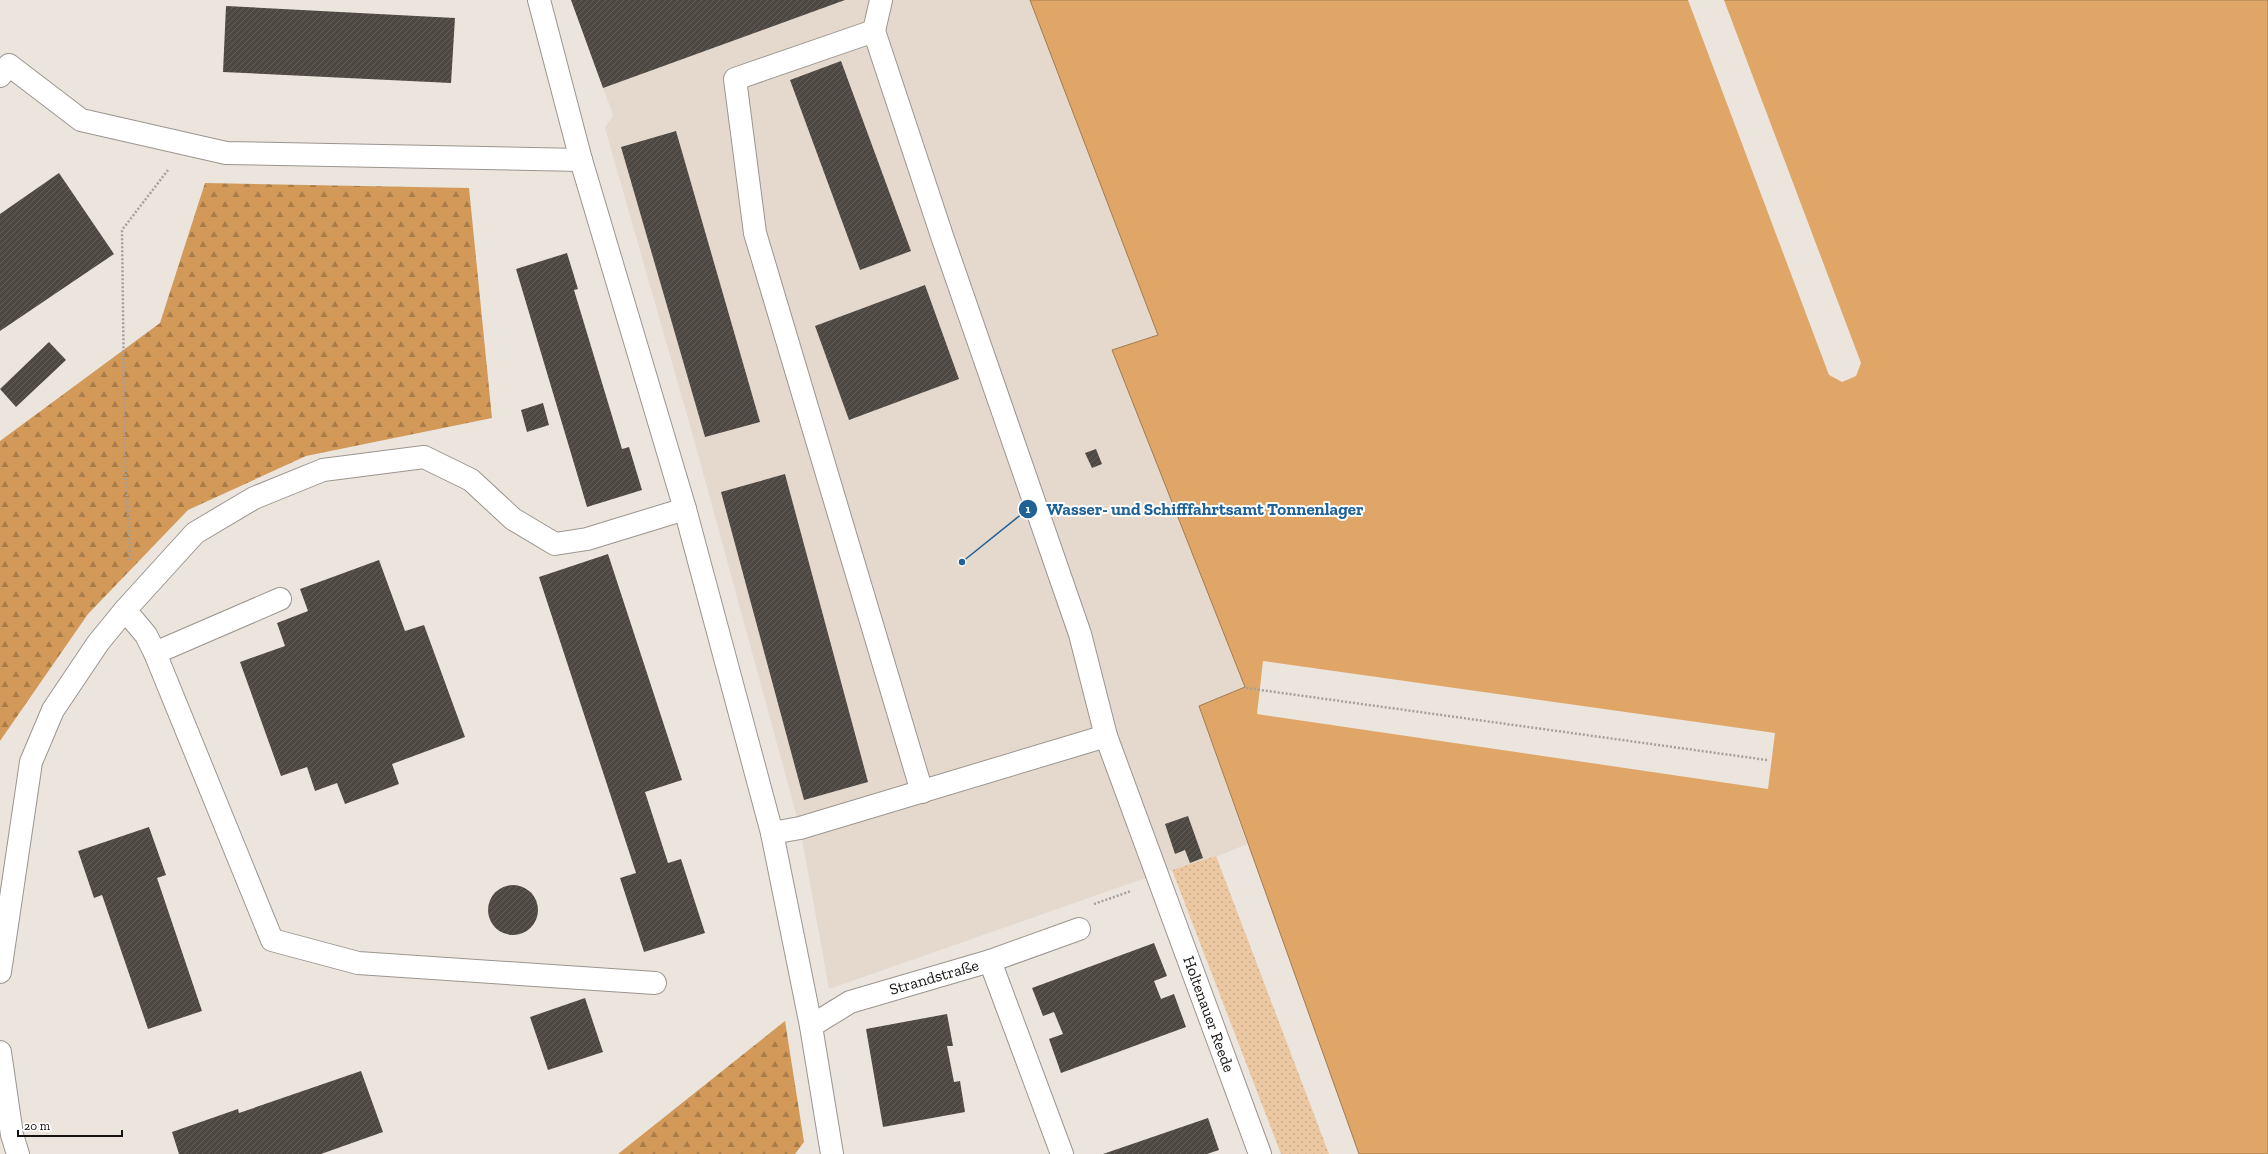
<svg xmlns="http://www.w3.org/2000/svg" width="2268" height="1154" viewBox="0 0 2268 1154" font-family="'Zilla Slab',serif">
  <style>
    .built { fill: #e5d9cd }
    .grass { fill: url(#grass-dots) }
    .forest { fill: url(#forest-firs) }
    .water { fill: #e0a667; stroke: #a37a4d }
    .pier { fill: #ebe5de }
    .building { fill: url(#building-hatch) }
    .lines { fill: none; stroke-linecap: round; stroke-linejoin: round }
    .minor-casing { stroke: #9b958f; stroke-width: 24 }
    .path { stroke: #a5a09b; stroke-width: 2.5; stroke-dasharray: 2 2; stroke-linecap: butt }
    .minor { stroke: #fff; stroke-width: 22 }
    .labels { text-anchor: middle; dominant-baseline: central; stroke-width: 4; stroke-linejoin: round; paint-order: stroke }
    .street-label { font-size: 16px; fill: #151311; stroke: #fff }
    .leader { fill: none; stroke: #206196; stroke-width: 1.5 }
    .callout-dot { fill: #206196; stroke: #fff; stroke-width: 1.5 }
    .mark-label { font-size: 12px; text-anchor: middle; font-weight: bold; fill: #fff }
    .callout-label { font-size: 17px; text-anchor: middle; font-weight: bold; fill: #206196; stroke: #fff; stroke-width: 4; stroke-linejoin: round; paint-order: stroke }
  </style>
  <defs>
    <pattern id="grass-dots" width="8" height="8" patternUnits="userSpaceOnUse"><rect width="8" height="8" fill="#ebc7a2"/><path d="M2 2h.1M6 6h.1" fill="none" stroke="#c9aa8a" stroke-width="1.8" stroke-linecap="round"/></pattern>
    <pattern id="forest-firs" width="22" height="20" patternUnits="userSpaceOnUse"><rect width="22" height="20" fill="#d29959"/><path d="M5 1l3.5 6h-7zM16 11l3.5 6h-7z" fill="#a97c48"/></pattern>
    <pattern id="building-hatch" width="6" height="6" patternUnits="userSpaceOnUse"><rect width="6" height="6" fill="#4e4843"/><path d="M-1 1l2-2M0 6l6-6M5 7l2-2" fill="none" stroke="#635e5a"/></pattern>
  </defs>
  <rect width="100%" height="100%" fill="#ebe5de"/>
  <path class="built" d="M571 0H1030L1158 335 1113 350 1246 688 1199 706 1247 844 1211 859 1157 874 829 989 800 828 693 436 605 128 613 115Z"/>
  <path class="grass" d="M1216 856 1329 1154H1281L1172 870Z"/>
  <g class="forest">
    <path d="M205 183 469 188 492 418 306 456 188 510 88 614 0 741V441L160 323Z"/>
    <path d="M785 1021 804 1142 795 1154H618Z"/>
  </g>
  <path class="water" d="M1030 0H2268V1154H1359L1199 706 1245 687 1112 350 1158 335Z"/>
  <g class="pier">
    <path d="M1688 0H1724L1861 363 1856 376 1842 382 1829 375Z"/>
    <path d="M1263 661 1775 733 1768 789 1257 714Z"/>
  </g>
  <g class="building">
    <path d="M571 0H845L603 88Z"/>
    <path d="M226 6 455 18 451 83 223 72Z"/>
    <path d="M841 61 911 251 860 270 790 80Z"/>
    <path d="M676 131 760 422 705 437 621 147Z"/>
    <path d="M59 173 114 254 0 331V214Z"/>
    <path d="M567 253 578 289 574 290 622 449 629 447 642 490 587 507 516 269Z"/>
    <path d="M925 285 959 379 849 420 815 326Z"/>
    <path d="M49 342 66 360 16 407 0 389Z"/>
    <path d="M543 403 549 425 527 432 521 410Z"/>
    <path d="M1096 449 1102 464 1092 468 1085 453Z"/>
    <path d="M785 474 868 782 804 800 721 492Z"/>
    <path d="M608 554 682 780 645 792 668 863 681 859 705 933 644 952 620 878 636 873 539 577Z"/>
    <path d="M379 560 405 631 424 625 465 737 392 764 399 784 345 804 337 783 315 791 307 767 281 776 240 662 285 646 277 623 308 611 300 589Z"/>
    <path d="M1188 816 1203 858 1190 863 1185 850 1175 854 1165 824Z"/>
    <path d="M149 827 166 875 157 878 202 1011 148 1029 102 895 94 898 78 851Z"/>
    <circle cx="513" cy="910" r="25"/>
    <path d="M1154 943 1167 976 1154 981 1161 999 1174 994 1186 1027 1061 1073 1049 1039 1063 1034 1054 1012 1043 1016 1032 988Z"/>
    <path d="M585 998 603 1052 548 1070 530 1017Z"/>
    <path d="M947 1014 953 1046H947L954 1082 960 1081 965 1112 883 1127 866 1029Z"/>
    <path d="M361 1071 383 1132 321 1154H179L172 1132 238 1109 239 1113Z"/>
    <path d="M1208 1118 1219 1150 1207 1154H1103Z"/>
  </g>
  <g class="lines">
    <defs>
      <g id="minor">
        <path d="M539 0 581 160 685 509 772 833 811 1026 832 1154"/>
        <path d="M881 0 874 31 943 239 1080 634 1106 736 1260 1154"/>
        <path d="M874 31 735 79 755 233 922 792"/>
        <path d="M0 76 9 65 81 120 226 153 581 160"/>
        <path d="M125 610 146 635 155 653 272 940 358 963 655 983"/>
        <path d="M155 653 280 599"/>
        <path d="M772 833 800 828 1106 736"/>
        <path d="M990 961 1079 929"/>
        <path d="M0 972 31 762 53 710 98 643 125 610 195 533 254 498 323 470 424 457 471 480 513 519 555 544 587 539 685 509"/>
        <path d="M811 1026 850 1002 990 961 1062 1154"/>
        <path d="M0 1052 12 1135 18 1154"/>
      </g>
    </defs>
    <use href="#minor" class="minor-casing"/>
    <g class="path">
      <path d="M129 560 130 547 125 467 122 230 168 170"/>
      <path d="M1246 688 1767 760"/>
      <path d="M1094 904 1131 891"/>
    </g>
    <use href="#minor" class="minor"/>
  </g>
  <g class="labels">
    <g class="street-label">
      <text transform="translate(934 977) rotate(-16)">Strandstraße</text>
      <text transform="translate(1209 1014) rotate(70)">Holtenauer Reede</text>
    </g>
  </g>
  <path class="leader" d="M962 562L1028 509"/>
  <g class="callout-dot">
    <circle cx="962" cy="562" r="4"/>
    <circle cx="1028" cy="509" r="10"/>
  </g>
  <g class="mark-label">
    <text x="1028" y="513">1</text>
  </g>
  <g class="callout-label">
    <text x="1205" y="515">Wasser- und Schifffahrtsamt Tonnenlager</text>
  </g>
  <path d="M18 1130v6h104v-6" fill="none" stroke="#151311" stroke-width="2"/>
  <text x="24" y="1130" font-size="12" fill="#151311" stroke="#ffffff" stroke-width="3" paint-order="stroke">20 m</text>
</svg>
